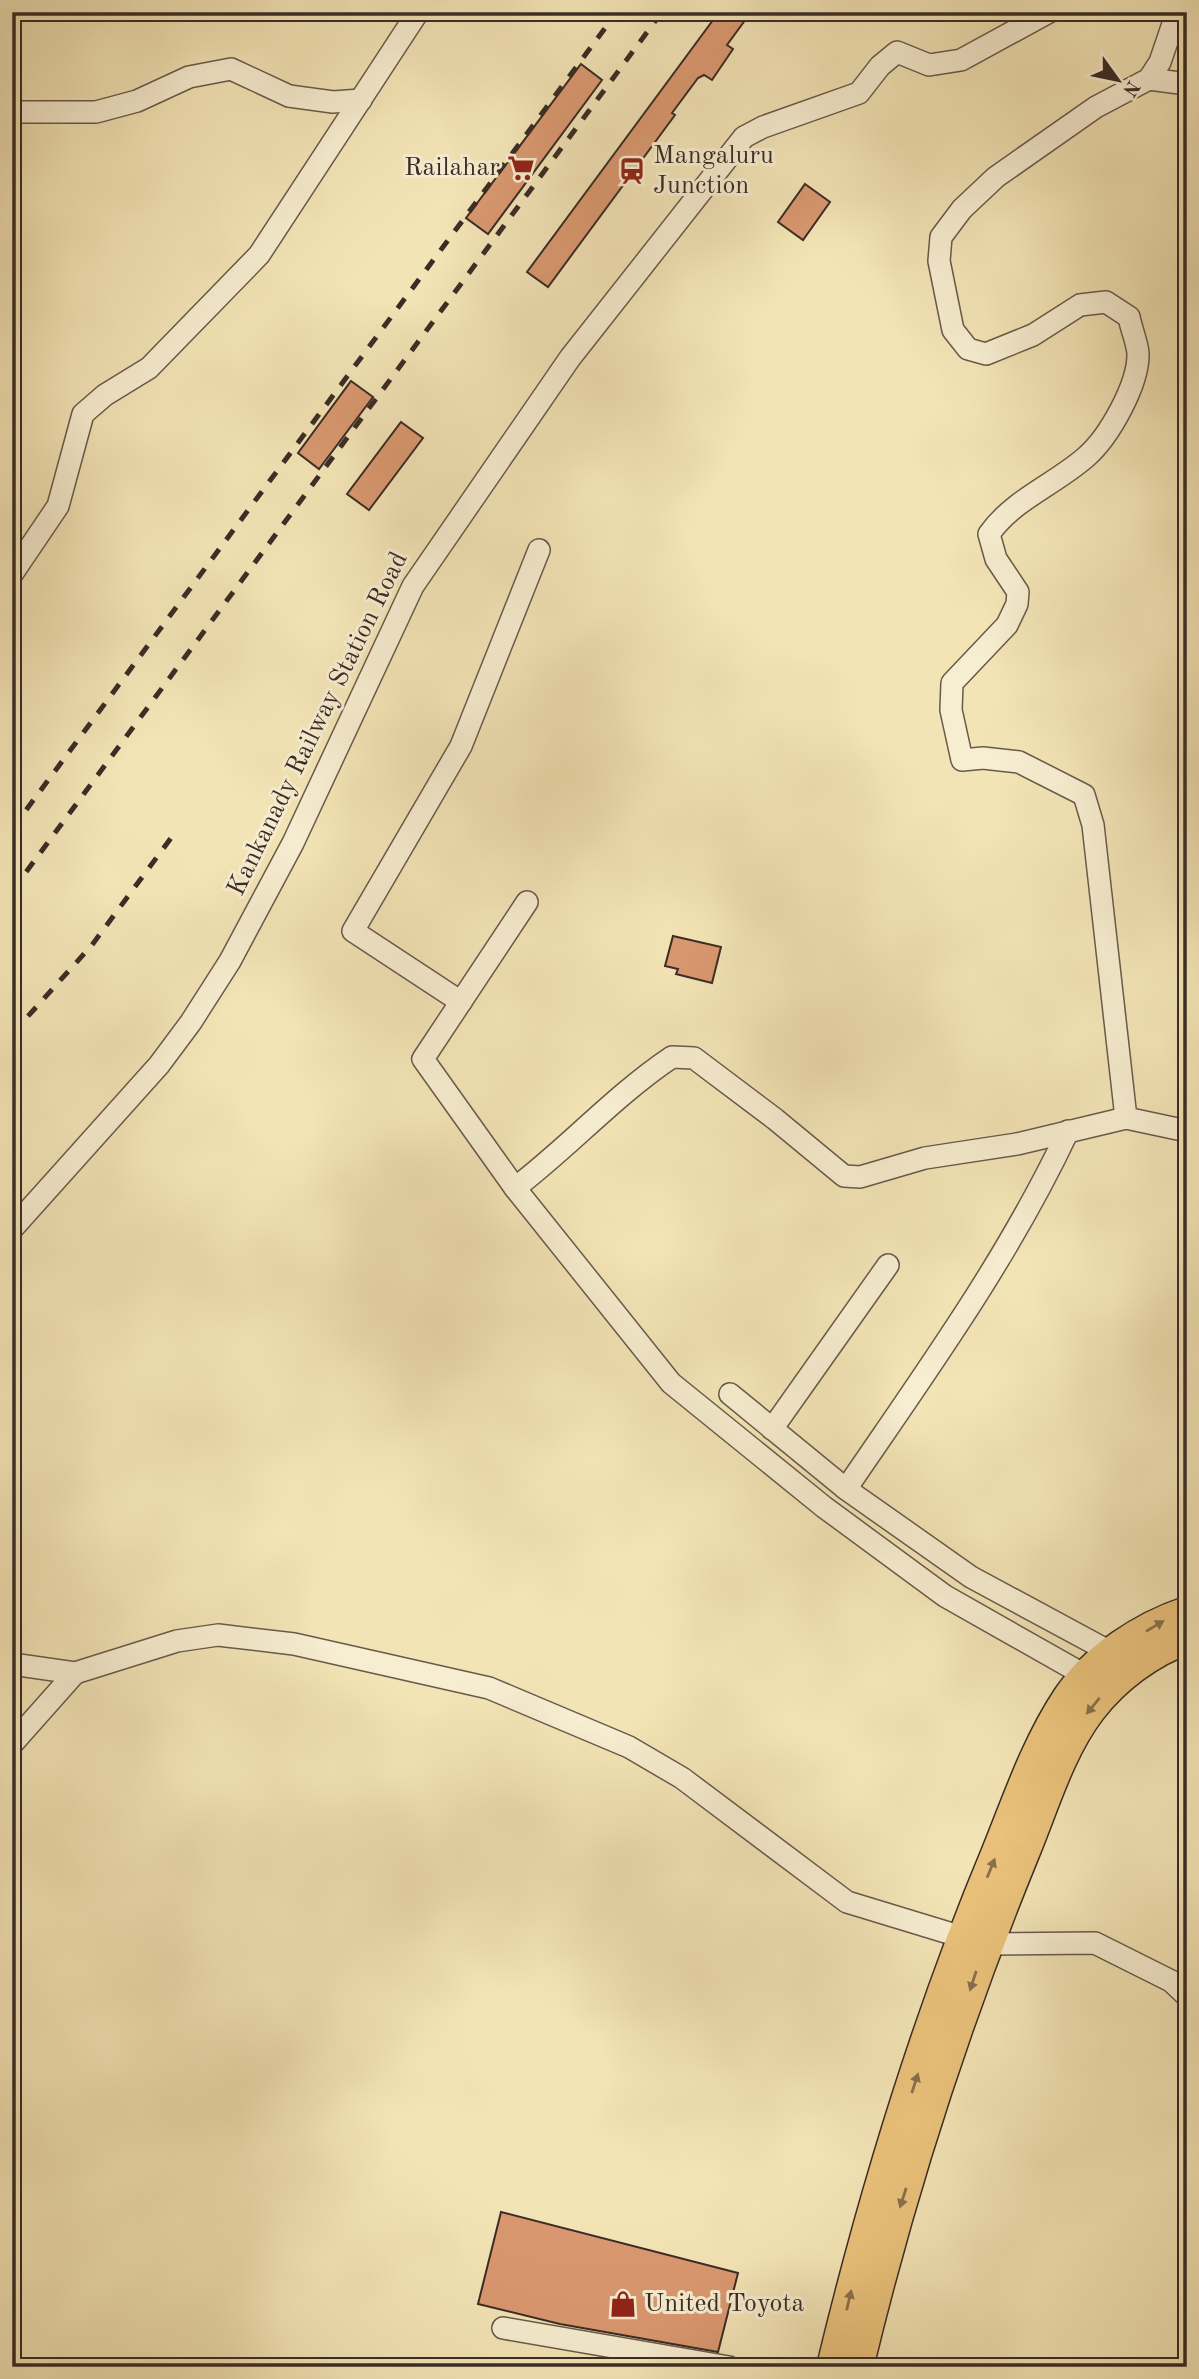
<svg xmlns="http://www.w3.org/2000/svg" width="1199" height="2379" viewBox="0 0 1199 2379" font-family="'Old Standard TT',serif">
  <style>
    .building { fill: #da9870; stroke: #3a2c26; stroke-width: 2 }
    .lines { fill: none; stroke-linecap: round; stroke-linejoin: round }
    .minor-casing { stroke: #685a4a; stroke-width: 24 }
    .highway-casing { stroke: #3a2c26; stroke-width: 35 }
    .minor { stroke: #f7edd0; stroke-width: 21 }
    .highway { stroke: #eac27b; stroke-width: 32 }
    .rail { stroke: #3a2c26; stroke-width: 5; stroke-dasharray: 12 12; stroke-linecap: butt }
    .oneway { fill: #89704c }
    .labels { text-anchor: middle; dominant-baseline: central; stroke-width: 6; stroke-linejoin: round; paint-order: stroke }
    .poi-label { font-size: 26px; fill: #3a2c26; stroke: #f7edd0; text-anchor: start }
    .street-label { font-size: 26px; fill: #3a2c26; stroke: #f7edd0 }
  </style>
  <rect width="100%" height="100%" fill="#f3e4b6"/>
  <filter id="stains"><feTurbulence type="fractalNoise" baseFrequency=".00286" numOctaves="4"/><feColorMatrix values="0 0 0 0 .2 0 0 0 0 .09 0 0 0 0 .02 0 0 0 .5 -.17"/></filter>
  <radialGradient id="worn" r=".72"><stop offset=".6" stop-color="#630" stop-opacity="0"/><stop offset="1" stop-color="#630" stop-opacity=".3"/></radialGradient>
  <g class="building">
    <path d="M719 12H751L727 45 733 49 712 80 704 75 698 78 672 113 675 115 548 287 527 272Z"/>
    <path d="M581 64 602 80 488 234 466 218Z"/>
    <path d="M805 184 830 202 803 240 778 222Z"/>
    <path d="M351 381 373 397 319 469 298 453Z"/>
    <path d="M401 422 423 438 369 510 347 494Z"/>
    <path d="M673 936 721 947 712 983 676 974 678 969 665 966Z"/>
    <path d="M501 2212 738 2273 718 2352 560 2324 478 2304Z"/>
  </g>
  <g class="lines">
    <defs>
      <g id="minor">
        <path d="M1149 79 1187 84"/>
        <path d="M12 112H96L137 101 189 77 231 69 289 96 333 102 361 100"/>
        <path d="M12 574 58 506 83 414 105 395 149 368 259 255 418 12"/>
        <path d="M527 902 423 1059 515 1188 671 1383 824 1507 945 1596 1088 1677"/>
        <path d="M461 1002 353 931 461 746 539 550"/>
        <path d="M1126 1118 1093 825 1084 795 1019 762 983 758 962 760 951 710 952 683 1007 625 1017 604 1018 592 996 559 989 534C1014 499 1054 485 1086 457 1109 437 1139 384 1138 353 1137 342 1131 328 1129 317L1106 302 1080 305 1033 335 986 354 968 349 953 330 939 261 941 237 962 209 996 177 1096 107 1149 79 1160 62 1177 12"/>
        <path d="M1068 1131C1008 1259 925 1373 846 1489L971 1577 1112 1653"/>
        <path d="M515 1188C570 1146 614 1096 672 1057L694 1058 775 1119 844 1176 860 1177 925 1158 1017 1144 1126 1118 1187 1131"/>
        <path d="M12 1229 159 1065 191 1022 230 961 293 843 413 586 570 358 744 137 763 127 859 93 880 66 897 52 929 65 961 60 1049 12"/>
        <path d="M730 1394 846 1489"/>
        <path d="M772 1429 888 1265"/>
        <path d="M12 1664 75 1673 177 1641 218 1635 294 1644 489 1688 629 1747 682 1778 847 1902 985 1944 1095 1943 1171 1981 1187 1996"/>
        <path d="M12 1744 75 1673"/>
        <path d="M503 2328 729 2367"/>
      </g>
      <g id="highway">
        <path d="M833 2367C875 2193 929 2017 998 1852 1019 1800 1037 1746 1068 1699 1095 1659 1142 1628 1187 1613"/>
        <path d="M857 2367C899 2192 955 2019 1023 1853 1043 1805 1058 1751 1090 1709 1113 1679 1150 1650 1187 1638"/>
      </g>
    </defs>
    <use href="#minor" class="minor-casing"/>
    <use href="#highway" class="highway-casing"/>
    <use href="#minor" class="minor"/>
    <use href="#highway" class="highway"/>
    <g class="rail">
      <path d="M12 829 617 12"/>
      <path d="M12 891 662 12"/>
      <path d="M12 1009 29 993"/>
      <path d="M12 1034 92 945 174 834"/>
    </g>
  </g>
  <defs><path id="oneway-solid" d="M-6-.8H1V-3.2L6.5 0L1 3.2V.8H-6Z" transform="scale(1.75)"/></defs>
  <g class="oneway">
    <use href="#oneway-solid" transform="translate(1155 1626) rotate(-31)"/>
    <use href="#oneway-solid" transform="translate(1093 1706) rotate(129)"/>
    <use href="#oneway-solid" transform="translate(991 1868) rotate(-68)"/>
    <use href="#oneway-solid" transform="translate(973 1981) rotate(108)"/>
    <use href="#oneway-solid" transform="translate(915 2083) rotate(-72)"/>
    <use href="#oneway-solid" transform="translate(903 2198) rotate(108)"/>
    <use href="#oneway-solid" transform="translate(849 2300) rotate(-77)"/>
  </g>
  <defs>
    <symbol id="supermarket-bare" viewBox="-9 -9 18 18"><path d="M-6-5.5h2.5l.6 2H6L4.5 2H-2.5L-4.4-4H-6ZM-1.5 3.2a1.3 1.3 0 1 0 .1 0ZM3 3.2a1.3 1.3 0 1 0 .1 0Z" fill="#8f2418" stroke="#f7edd0" stroke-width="2.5" paint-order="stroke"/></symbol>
    <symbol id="station-bare" viewBox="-9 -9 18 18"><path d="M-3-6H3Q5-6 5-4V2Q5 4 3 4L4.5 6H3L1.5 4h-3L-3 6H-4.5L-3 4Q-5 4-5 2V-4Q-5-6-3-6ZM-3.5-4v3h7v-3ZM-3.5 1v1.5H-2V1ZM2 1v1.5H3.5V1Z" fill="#8f2418" stroke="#f7edd0" stroke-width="2.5" paint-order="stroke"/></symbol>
    <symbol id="shop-bare" viewBox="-9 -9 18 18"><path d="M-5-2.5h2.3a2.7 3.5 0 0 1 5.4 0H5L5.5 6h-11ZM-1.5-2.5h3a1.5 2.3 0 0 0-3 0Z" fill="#8f2418" stroke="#f7edd0" stroke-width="2.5" paint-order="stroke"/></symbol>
  </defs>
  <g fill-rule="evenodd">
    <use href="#supermarket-bare" x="502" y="149" width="38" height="38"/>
    <use href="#station-bare" x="613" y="152" width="38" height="38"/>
    <use href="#shop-bare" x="604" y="2285" width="38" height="38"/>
  </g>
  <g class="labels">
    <g class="poi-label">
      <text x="653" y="156">Mangaluru<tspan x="653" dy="30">Junction</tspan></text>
      <text x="500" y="168" text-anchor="end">Railahar</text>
      <text x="644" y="2304">United Toyota</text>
    </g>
    <g class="street-label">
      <text transform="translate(318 724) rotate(-64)">Kankanady Railway Station Road</text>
    </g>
  </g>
  <rect width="1199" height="2379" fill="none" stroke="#f3e4b6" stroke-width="42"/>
  <rect x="14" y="14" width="1171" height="2351" fill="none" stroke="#3a2c26" stroke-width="3.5"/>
  <rect x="21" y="21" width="1157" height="2337" fill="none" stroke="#3a2c26" stroke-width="2"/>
  <g transform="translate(1118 80) rotate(123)" stroke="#f7edd0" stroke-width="5" paint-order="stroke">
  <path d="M0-5L12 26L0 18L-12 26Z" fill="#3a2c26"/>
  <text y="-10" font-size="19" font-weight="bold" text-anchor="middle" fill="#3a2c26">N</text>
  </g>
  <rect width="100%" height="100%" filter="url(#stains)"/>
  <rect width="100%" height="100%" fill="url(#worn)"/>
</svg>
